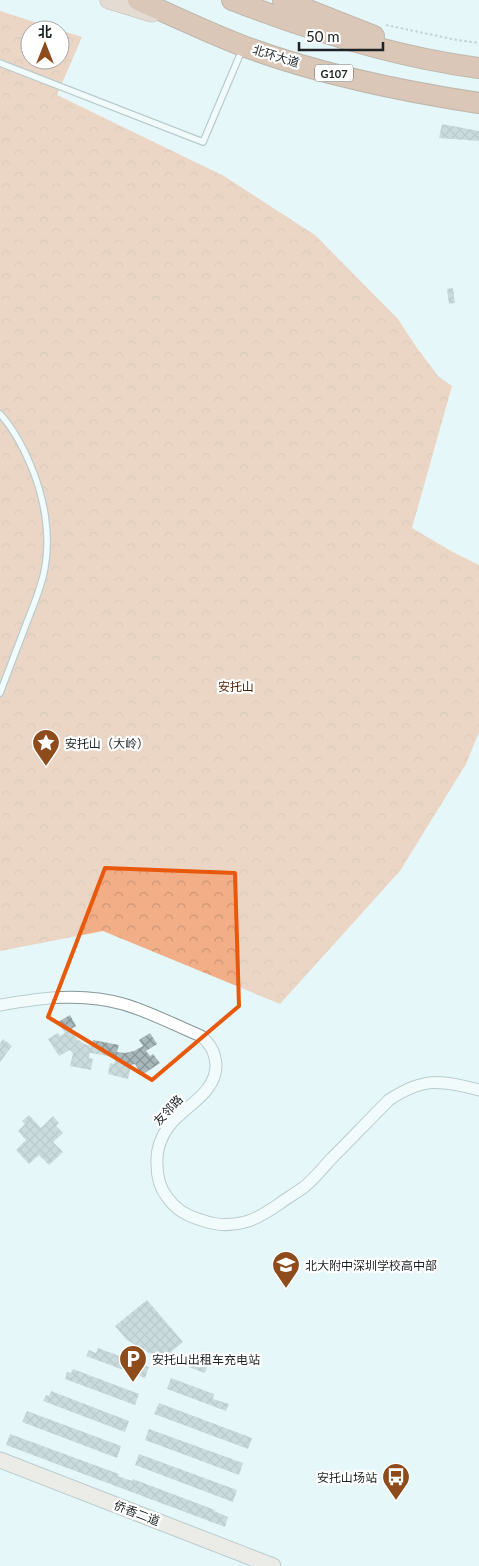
<svg xmlns="http://www.w3.org/2000/svg" width="479" height="1566" viewBox="0 0 479 1566" font-family="Lato,'Noto Sans SC',sans-serif">
  <style>
    .forest { fill: url(#forest-crowns) }
    .building { fill: url(#building-cross-hatch) }
    .lines { fill: none; stroke-linecap: round; stroke-linejoin: round }
    .lane-casing { stroke: #869698; stroke-width: 8 }
    .street-casing { stroke: #869698; stroke-width: 13 }
    .secondary-casing { stroke: #869698; stroke-width: 17 }
    .primary-casing { stroke: #91684f; stroke-width: 19 }
    .highway-casing { stroke: #91684f; stroke-width: 22 }
    .path { stroke: #99a6a8; stroke-width: 2; stroke-dasharray: 2.5 2.5; stroke-linecap: butt }
    .lane { stroke: #fff; stroke-width: 5.5 }
    .street { stroke: #fff; stroke-width: 11 }
    .secondary { stroke: #f1ddd1; stroke-width: 15 }
    .primary { stroke: #e2bba3; stroke-width: 18 }
    .highway { stroke: #cf8d66; stroke-width: 20 }
    .marked { fill: none; stroke: #e8590c; stroke-width: 4; stroke-linejoin: round }
    .labels { text-anchor: middle; dominant-baseline: central; stroke-width: 4.5; stroke-linejoin: round; paint-order: stroke }
    .shield { fill: #fff; stroke: #616566; stroke-width: 1 }
    .shield-label { font-size: 11px; font-weight: bold; fill: #1d2324 }
    .street-label { font-size: 12px; fill: #1d2324; stroke: #fff }
    .park-label { font-size: 12px; fill: #512607; stroke: #fff }
    .poi-label { font-size: 12px; fill: #1d2324; stroke: #fff; text-anchor: start }
  </style>
  <defs>
    <pattern id="forest-crowns" width="20" height="18" patternUnits="userSpaceOnUse" patternTransform="scale(1.25)"><rect width="20" height="18" fill="#f2ae86"/><path d="M2 6a3 3 0 1 1 6 0M12 15a3 3 0 1 1 6 0" fill="none" stroke="#cf9574"/></pattern>
    <pattern id="building-cross-hatch" width="8" height="8" patternUnits="userSpaceOnUse" patternTransform="scale(1.25)"><rect width="8" height="8" fill="#a8b8bb"/><path d="M0 0l8 8M0 8l8-8" fill="none" stroke="#889598"/></pattern>
  </defs>
  <rect width="100%" height="100%" fill="#e6f7fa"/>
  <path class="forest" d="M0 11 60 30H30V60H60V30L82 37 57 95 224 176 315 235 398 319 417 348 439 377 452 386 412 528 451 551 479 565V732L466 764 400 871 280 1004 103 931 0 951Z"/>
  <g class="building">
    <path d="M442 124 479 131V141L439 138Z"/>
    <path d="M453 288 455 303 449 304 447 289Z"/>
    <path d="M70 1015 76 1026 71 1029 76 1038 84 1044 92 1046 93 1040 119 1045 117 1052 125 1053 134 1051 143 1046 139 1040 150 1033 157 1044 146 1051 150 1056 153 1054 160 1063 142 1075 135 1064 131 1065 128 1079 108 1074 110 1063 114 1064 116 1058 103 1055 90 1053 89 1058 93 1059 91 1070 70 1066 73 1053 70 1050 59 1056 48 1039 58 1033 60 1036 65 1033 58 1022Z"/>
    <path d="M3 1039 12 1046 0 1062V1043Z"/>
    <path d="M29 1115 41 1128 53 1116 59 1123 56 1126 63 1133 53 1142 63 1152 49 1165 39 1155 29 1164 16 1150 26 1140 18 1131 25 1124 22 1121Z"/>
    <path d="M147 1300 183 1342 161 1360 127 1340 115 1326Z"/>
    <path d="M98 1348 149 1367 145 1378 86 1356 89 1350 96 1353Z"/>
    <path d="M180 1356 207 1367 205 1373 177 1363Z"/>
    <path d="M73 1369 139 1394 135 1405 65 1379 67 1372 71 1373Z"/>
    <path d="M171 1378 214 1394 213 1399 229 1404 226 1411 167 1389Z"/>
    <path d="M51 1391 129 1421 125 1432 43 1401 46 1395 49 1396Z"/>
    <path d="M159 1403 252 1438 248 1449 154 1414Z"/>
    <path d="M27 1411 121 1446 117 1458 22 1422Z"/>
    <path d="M149 1429 243 1463 239 1475 145 1440Z"/>
    <path d="M10 1434 119 1474 118 1476 132 1481 133 1479 215 1510 214 1511 228 1517 225 1527 6 1445Z"/>
    <path d="M139 1454 237 1490 233 1502 135 1465Z"/>
  </g>
  <g class="lines">
    <defs>
      <g id="lane">
        <path d="M0 63 203 142 242 50"/>
        <path d="M0 414C14 429 23 447 31 466 44 497 51 534 45 567 42 586 34 604 27 622 18 646 9 669 0 693"/>
      </g>
      <path id="street" d="M0 1005C41 998 82 992 123 1004 148 1011 177 1026 201 1036 211 1045 215 1052 216 1065 216 1094 184 1106 169 1126 160 1138 156 1151 157 1165 157 1176 160 1188 167 1197 175 1209 187 1216 201 1220 215 1225 231 1226 245 1222 257 1219 269 1211 279 1204 287 1198 296 1193 304 1187 314 1179 322 1169 330 1160 350 1140 369 1120 389 1100 423 1077 441 1080 479 1090"/>
      <path id="secondary" d="M0 1460 273 1566"/>
      <path id="primary" d="M109 0 152 13"/>
      <g id="highway">
        <path d="M138 0C173 16 207 32 243 46 318 74 400 91 479 103"/>
        <path d="M232 0C312 31 394 57 479 68"/>
        <path d="M283 0 374 36"/>
      </g>
    </defs>
    <use href="#lane" class="lane-casing"/>
    <use href="#street" class="street-casing"/>
    <use href="#secondary" class="secondary-casing"/>
    <use href="#primary" class="primary-casing"/>
    <use href="#highway" class="highway-casing"/>
    <path class="path" d="M386 25 457 40 479 43"/>
    <use href="#lane" class="lane"/>
    <use href="#street" class="street"/>
    <use href="#secondary" class="secondary"/>
    <use href="#primary" class="primary"/>
    <use href="#highway" class="highway"/>
  </g>
  <path d="M0 0H479V1566H0ZM105 868 235 873 239 1006 152 1080 48 1017Z" fill="#e6f7fa" fill-opacity=".55" fill-rule="evenodd"/>
  <path class="marked" d="M105 868 235 873 239 1006 152 1080 48 1017Z"/>
  <defs>
    <symbol id="sight-pin" viewBox="-11 -11 22 30"><path d="M0 17L-7.5 6A9.5 9.5 0 1 1 7.5 6Z" fill="#8e4b1c" stroke="#fff"/><path d="M0-6L1.8-2.2L6-1.7L2.9 1.2L3.7 5.4L0 3.3L-3.7 5.4L-2.9 1.2L-6-1.7L-1.8-2.2Z" fill="#fff"/></symbol>
    <symbol id="school-pin" viewBox="-11 -11 22 30"><path d="M0 17L-7.5 6A9.5 9.5 0 1 1 7.5 6Z" fill="#8e4b1c" stroke="#fff"/><path d="M0-5L7-2L0 1L-7-2ZM-4 1L0 2.5L4 1V4Q0 6-4 4Z" fill="#fff"/></symbol>
    <symbol id="parking-pin" viewBox="-11 -11 22 30"><path d="M0 17L-7.5 6A9.5 9.5 0 1 1 7.5 6Z" fill="#8e4b1c" stroke="#fff"/><path d="M-3.5-5.5H1a3.5 3.5 0 0 1 0 7H-1V5.5H-3.5ZM-1-3.4V-.6H.8a1.4 1.4 0 0 0 0-2.8Z" fill="#fff"/></symbol>
    <symbol id="bus-pin" viewBox="-11 -11 22 30"><path d="M0 17L-7.5 6A9.5 9.5 0 1 1 7.5 6Z" fill="#8e4b1c" stroke="#fff"/><path d="M-5-6H5V4H4V6H2V4H-2V6H-4V4H-5ZM-3.5-4V0h7V-4ZM-3.5 1.2v1.5H-2V1.2ZM2 1.2v1.5H3.5V1.2Z" fill="#fff"/></symbol>
  </defs>
  <g fill-rule="evenodd">
    <use href="#sight-pin" x="30" y="727" width="32" height="43"/>
    <use href="#school-pin" x="270" y="1249" width="32" height="43"/>
    <use href="#parking-pin" x="117" y="1343" width="32" height="43"/>
    <use href="#bus-pin" x="380" y="1461" width="32" height="43"/>
  </g>
  <g class="labels">
    <rect class="shield" x="315" y="64.5" width="38" height="17" rx="4"/>
    <g class="shield-label">
      <text x="334" y="73">G107</text>
    </g>
    <g class="street-label">
      <text transform="translate(276 56) rotate(17)">北环大道</text>
      <text transform="translate(168 1110) rotate(-47)">友邻路</text>
      <text transform="translate(137 1513) rotate(21)">侨香二道</text>
    </g>
    <g class="park-label">
      <text x="236" y="686">安托山</text>
    </g>
    <g class="poi-label">
      <text x="65" y="743">安托山（大岭）</text>
      <text x="305" y="1265">北大附中深圳学校高中部</text>
      <text x="152" y="1359">安托山出租车充电站</text>
      <text x="377" y="1477" text-anchor="end">安托山场站</text>
    </g>
  </g>
  <g transform="translate(45 45)"><circle r="24" fill="#ffffff" stroke="#a5a7a7"/>
  <path d="M0-4L9 19L0 12L-9 19Z" fill="#8e4b1c"/>
  <text y="-8" font-size="14" font-weight="bold" text-anchor="middle" fill="#1d2324">北</text>
  </g>
  <path d="M299 42v8h84v-8" fill="none" stroke="#1d2324" stroke-width="2.5"/>
  <text x="306" y="42" font-size="15" fill="#1d2324" stroke="#ffffff" stroke-width="4" paint-order="stroke">50 m</text>
</svg>
